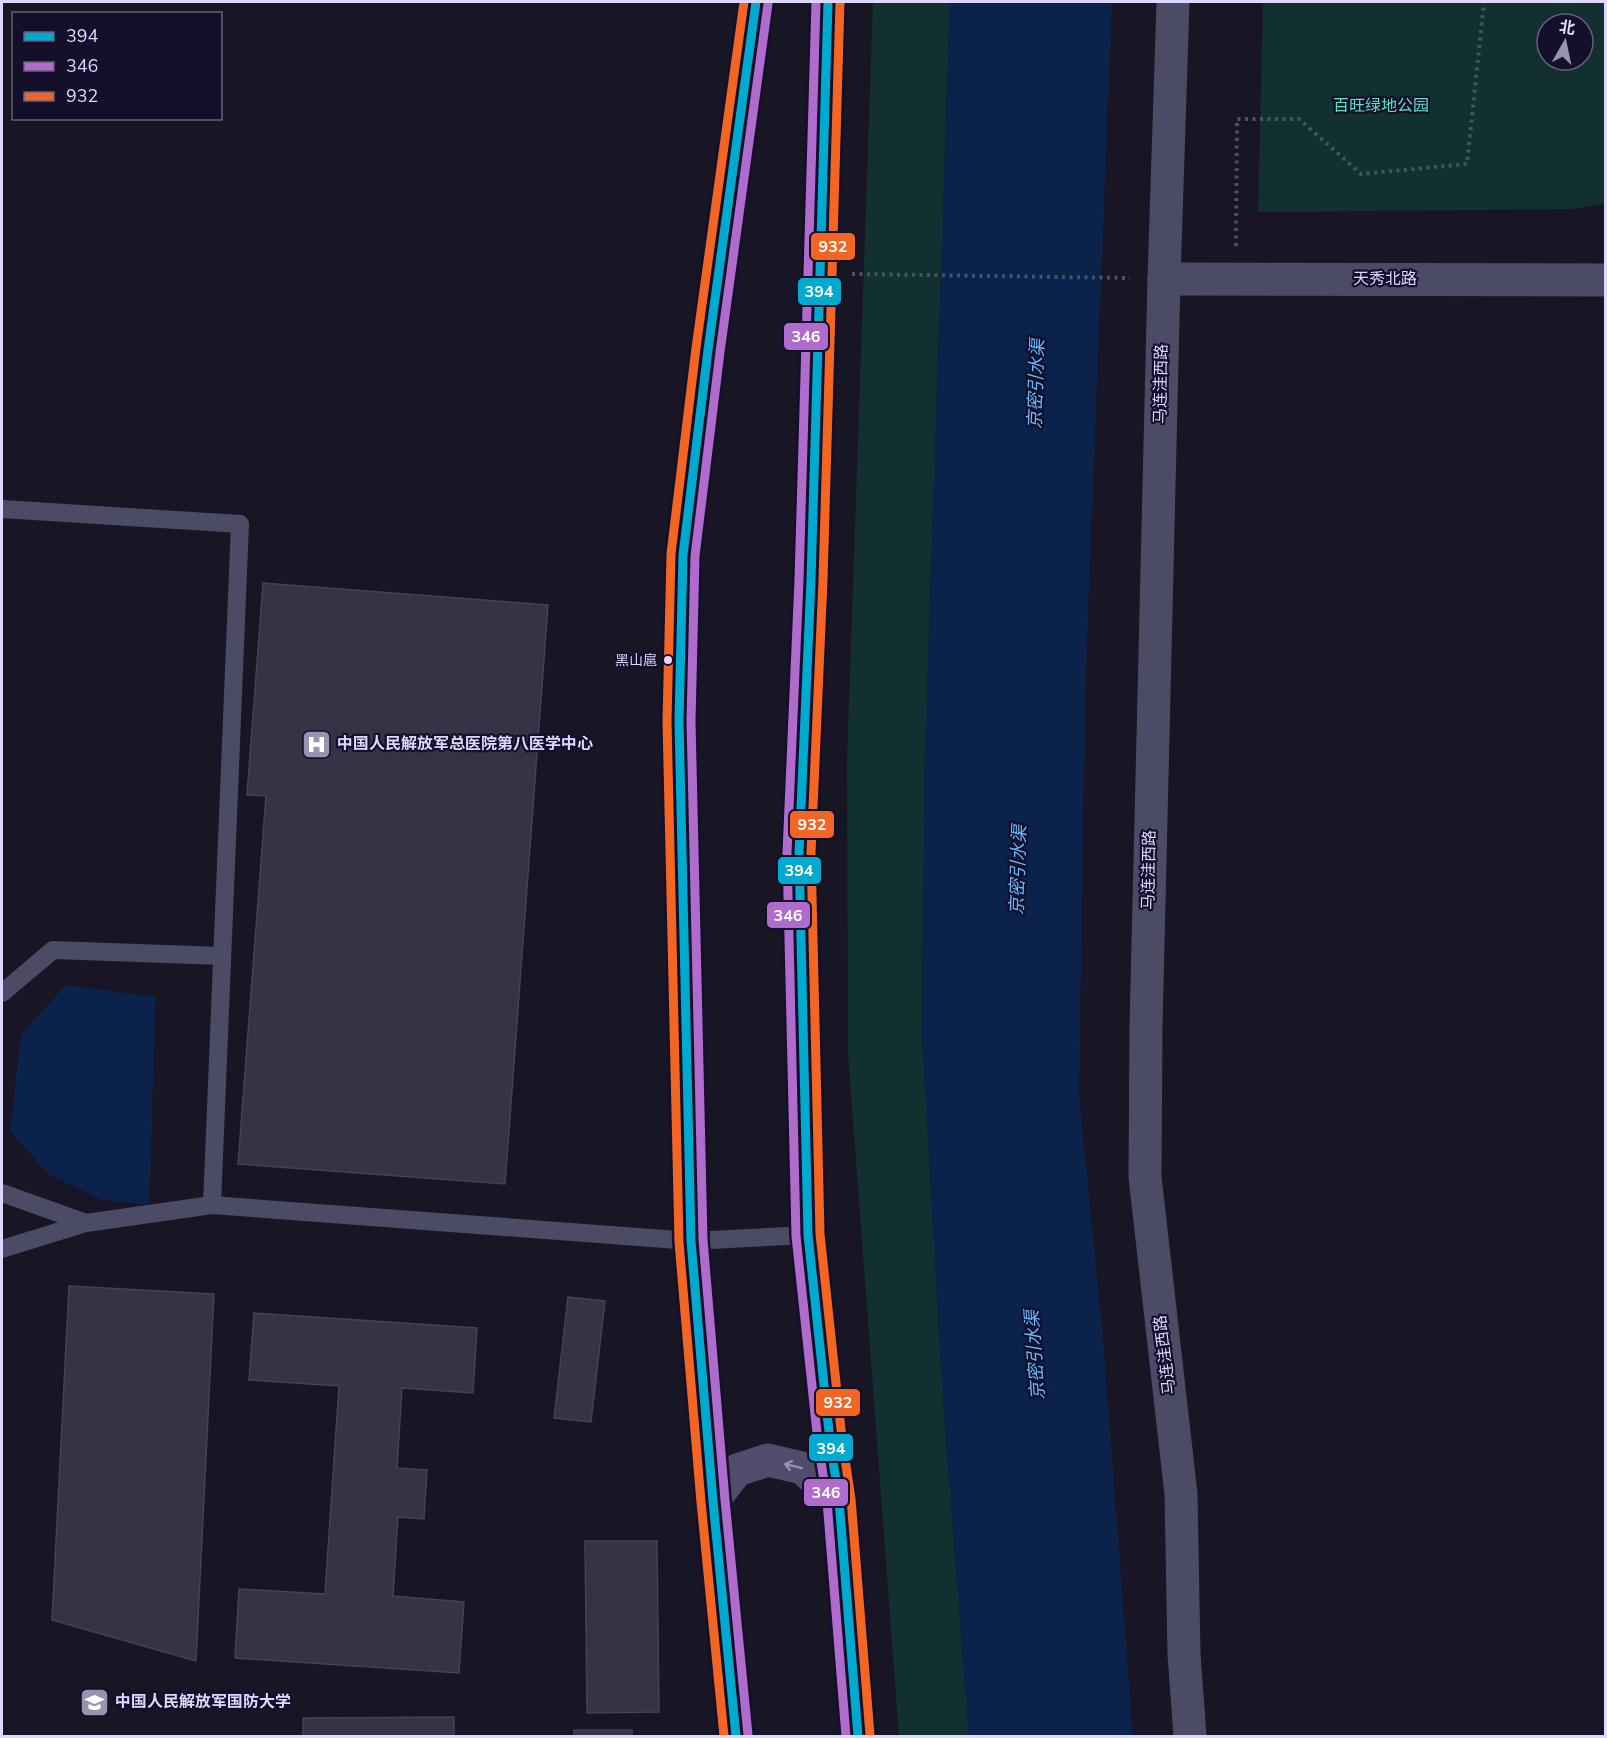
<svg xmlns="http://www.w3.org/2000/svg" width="1607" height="1738" viewBox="0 0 1607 1738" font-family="'Nunito Sans','Noto Sans SC',sans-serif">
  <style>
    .green { fill: #133031; fill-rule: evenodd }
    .water { fill: #0b234a }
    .building { fill: #363346; stroke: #454058; stroke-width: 1.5 }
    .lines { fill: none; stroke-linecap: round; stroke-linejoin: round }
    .path { stroke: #455363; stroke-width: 4; stroke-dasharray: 3 4.5; stroke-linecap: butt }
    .service { stroke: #4b4b65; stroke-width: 18 }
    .minor { stroke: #4b4b65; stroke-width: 33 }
    .secondary { stroke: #4f4d6b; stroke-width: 33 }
    .bus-1-casing { stroke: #140f2a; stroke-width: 14 }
    .bus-2-casing { stroke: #140f2a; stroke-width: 14 }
    .bus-3-casing { stroke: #140f2a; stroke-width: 14 }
    .bus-1 { stroke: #00a9ce; stroke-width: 9 }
    .bus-2 { stroke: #b06ccc; stroke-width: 9 }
    .bus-3 { stroke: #f26522; stroke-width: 9 }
    .oneway { stroke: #9692b5 }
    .bus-dot { fill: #dcd8ff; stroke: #140f2a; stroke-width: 2 }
    .labels { text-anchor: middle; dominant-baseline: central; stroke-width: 4.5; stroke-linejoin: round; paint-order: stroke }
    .bus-label { font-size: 14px; fill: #dcd8ff; stroke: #140f2a; text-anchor: end }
    .park-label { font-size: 16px; fill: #5ee5c2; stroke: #140f2a }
    .street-label { font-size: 16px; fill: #dcd8ff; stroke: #140f2a }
    .poi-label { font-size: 16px; font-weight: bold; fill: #dcd8ff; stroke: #140f2a; text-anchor: start }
    .water-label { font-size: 18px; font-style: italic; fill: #66b9ff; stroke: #140f2a }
    .line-badge { stroke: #140f2a; stroke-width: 2 }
    .badge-label { font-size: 16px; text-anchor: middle; font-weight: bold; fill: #fff }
  </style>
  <rect width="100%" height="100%" fill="#181524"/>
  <g class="green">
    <path d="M873 2H950L925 753 922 1032 943 1399 969 1736H899L848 1053 847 761Z"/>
    <path d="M1263 2H1605V204L1573 209 1258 212ZM1547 24H1583V60H1547Z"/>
  </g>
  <g class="water">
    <path d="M950 2H1112L1086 665 1079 1093 1103 1338 1133 1736H969L943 1399 922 1032 925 753Z"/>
    <path d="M66 985 156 997 149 1205 103 1200 48 1174 10 1131 21 1034Z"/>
  </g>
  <g class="building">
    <path d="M263 583 548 605 505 1184 238 1164 266 796 247 795Z"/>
    <path d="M69 1286 214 1294 196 1661 52 1620Z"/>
    <path d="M568 1297 605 1301 591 1422 554 1418Z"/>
    <path d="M254 1313 477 1328 473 1393 402 1388 397 1468 427 1470 424 1519 398 1517 393 1596 464 1602 459 1673 235 1658 239 1589 325 1594 339 1386 249 1380Z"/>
    <path d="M585 1541H657L659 1712 587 1713Z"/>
    <path d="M454 1717V1736H303V1718Z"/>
    <rect x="574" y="1730" width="58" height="6"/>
  </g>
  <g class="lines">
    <g class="path">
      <path d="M1236 246 1237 119H1299L1361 174 1467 164 1484 2"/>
      <path d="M852 274 1130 278"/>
    </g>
    <g class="service">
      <path d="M2 509 240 524 212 1205"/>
      <path d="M2 993 53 950 222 956"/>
      <path d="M2 1193 86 1223 212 1205 691 1241 808 1235"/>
      <path d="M2 1249 86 1223"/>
    </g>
    <g class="minor">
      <path d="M1173 2 1164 279 1146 1027 1145 1177 1181 1494 1184 1654 1190 1736"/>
      <path d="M1164 279 1606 280"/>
    </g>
    <g class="secondary">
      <path d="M828 2 811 580 799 853 808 1235 830 1441 839 1500 858 1736"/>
      <path d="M713 1501 737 1470 768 1460 802 1468 839 1500"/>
      <path d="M736 1736 713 1501 691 1241 679 721 683 555 708 350 756 2"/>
    </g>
    <defs>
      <g id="bus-1">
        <path d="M828 2 811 580 799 853 808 1235 830 1441 839 1500 858 1736"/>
        <path d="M736 1736 713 1501 691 1241 679 721 683 555 708 350 756 2"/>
      </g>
      <g id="bus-2">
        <path d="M816 2 799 580 787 853 796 1236 818 1442 827 1501 846 1736"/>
        <path d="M748 1735 725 1500 703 1240 691 721 695 556 720 352 768 4"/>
      </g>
      <g id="bus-3">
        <path d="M840 2 823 580 811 853 820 1234 842 1439 851 1499 870 1735"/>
        <path d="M724 1736 701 1502 679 1242 667 721 671 554 696 348 744 2"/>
      </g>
    </defs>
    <use href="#bus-1" class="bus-1-casing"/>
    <use href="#bus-2" class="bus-2-casing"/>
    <use href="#bus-3" class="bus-3-casing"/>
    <use href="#bus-1" class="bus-1"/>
    <use href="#bus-2" class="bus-2"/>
    <use href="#bus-3" class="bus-3"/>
  </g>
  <defs><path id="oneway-shaft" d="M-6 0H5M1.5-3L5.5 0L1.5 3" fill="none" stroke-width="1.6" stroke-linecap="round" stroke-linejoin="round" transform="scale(1.5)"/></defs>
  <use class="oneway" href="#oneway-shaft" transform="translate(793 1466) rotate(-166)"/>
  <defs>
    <symbol id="hospital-square" viewBox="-11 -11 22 22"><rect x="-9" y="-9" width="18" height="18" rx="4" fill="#9794b2" stroke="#140f2a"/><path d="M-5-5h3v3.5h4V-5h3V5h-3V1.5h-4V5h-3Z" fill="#fff"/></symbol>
    <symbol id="university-square" viewBox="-11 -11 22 22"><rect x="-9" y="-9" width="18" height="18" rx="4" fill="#9794b2" stroke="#140f2a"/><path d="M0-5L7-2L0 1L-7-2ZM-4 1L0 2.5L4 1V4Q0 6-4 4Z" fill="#fff"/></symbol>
  </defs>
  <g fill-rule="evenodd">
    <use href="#hospital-square" x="300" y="728" width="33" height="33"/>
    <use href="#university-square" x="78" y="1686" width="33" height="33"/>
  </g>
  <circle class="bus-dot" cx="668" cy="660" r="5"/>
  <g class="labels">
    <g class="bus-label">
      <text x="657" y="660">黑山扈</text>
    </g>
    <g class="park-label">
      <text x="1381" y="106">百旺绿地公园</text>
    </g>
    <g class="street-label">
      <text x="1385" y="279">天秀北路</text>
      <text transform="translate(1161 384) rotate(-89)">马连洼西路</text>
      <text transform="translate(1149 870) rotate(-89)">马连洼西路</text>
      <text transform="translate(1165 1355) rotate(-97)">马连洼西路</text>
    </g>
    <g class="poi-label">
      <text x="337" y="744">中国人民解放军总医院第八医学中心</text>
      <text x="115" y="1702">中国人民解放军国防大学</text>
    </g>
    <g class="water-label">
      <text transform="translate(1036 384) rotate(-88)">京密引水渠</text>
      <text transform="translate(1018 870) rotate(-88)">京密引水渠</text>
      <text transform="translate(1035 1355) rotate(-94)">京密引水渠</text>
    </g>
  </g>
  <g class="line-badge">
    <rect x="810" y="232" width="46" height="29" rx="6" fill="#f26522"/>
    <rect x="797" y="277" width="45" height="29" rx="6" fill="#00a9ce"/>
    <rect x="783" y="322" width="46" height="29" rx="6" fill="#b06ccc"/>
    <rect x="789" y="810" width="46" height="29" rx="6" fill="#f26522"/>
    <rect x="777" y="856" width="45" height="29" rx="6" fill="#00a9ce"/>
    <rect x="766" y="901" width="45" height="28" rx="6" fill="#b06ccc"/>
    <rect x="815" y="1388" width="46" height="29" rx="6" fill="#f26522"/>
    <rect x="808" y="1433" width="46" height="29" rx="6" fill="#00a9ce"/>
    <rect x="803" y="1478" width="46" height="29" rx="6" fill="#b06ccc"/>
  </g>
  <g class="badge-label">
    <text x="833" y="252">932</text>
    <text x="819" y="297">394</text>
    <text x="806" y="342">346</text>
    <text x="812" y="830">932</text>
    <text x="799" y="876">394</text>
    <text x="788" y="921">346</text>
    <text x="838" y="1408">932</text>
    <text x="831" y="1454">394</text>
    <text x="826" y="1498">346</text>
  </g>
  <rect width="1607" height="1738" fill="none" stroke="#dcd8ff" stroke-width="6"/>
  <rect x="12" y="12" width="210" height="108" fill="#140f2a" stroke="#645f7f" stroke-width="1.5"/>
  <rect x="24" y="32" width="30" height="9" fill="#00a9ce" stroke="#645f7f" stroke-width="1.5"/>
  <text x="66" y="42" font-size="18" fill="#dcd8ff">394</text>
  <rect x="24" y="62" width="30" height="9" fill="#b06ccc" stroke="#645f7f" stroke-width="1.5"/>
  <text x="66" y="72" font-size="18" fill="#dcd8ff">346</text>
  <rect x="24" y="92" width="30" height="9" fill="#f26522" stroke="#645f7f" stroke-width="1.5"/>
  <text x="66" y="102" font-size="18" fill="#dcd8ff">932</text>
  <g transform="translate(1565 42) rotate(9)"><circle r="28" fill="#140f2a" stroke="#645f7f" stroke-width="1.5"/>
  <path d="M0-4.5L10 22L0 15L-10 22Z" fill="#9794b2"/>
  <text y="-9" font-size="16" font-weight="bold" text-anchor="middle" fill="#dcd8ff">北</text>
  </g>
</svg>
